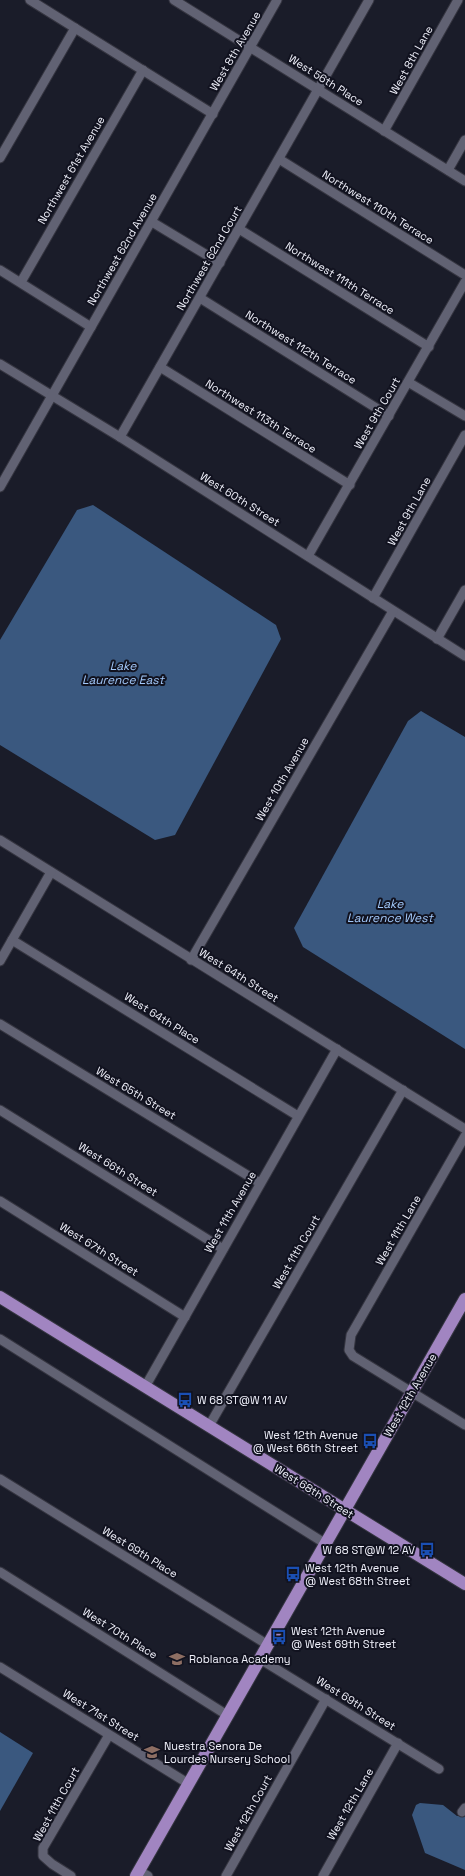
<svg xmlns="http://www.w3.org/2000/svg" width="465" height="1876" viewBox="0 0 465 1876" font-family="'Space Grotesk',sans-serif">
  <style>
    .water { fill: #3a587f }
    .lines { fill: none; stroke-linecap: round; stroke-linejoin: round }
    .minor-casing { stroke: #353540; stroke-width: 11 }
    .major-casing { stroke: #353540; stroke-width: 14 }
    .minor { stroke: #616273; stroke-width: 9 }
    .major { stroke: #a185c1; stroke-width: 12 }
    .labels { text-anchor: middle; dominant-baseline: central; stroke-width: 4; stroke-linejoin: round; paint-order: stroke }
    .street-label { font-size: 11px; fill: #f0f1fb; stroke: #11121f }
    .poi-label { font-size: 11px; fill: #f0f1fb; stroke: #11121f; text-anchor: start }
    .water-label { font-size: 12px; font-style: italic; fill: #a3c9fb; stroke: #11121f }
  </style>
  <rect width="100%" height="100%" fill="#1a1c29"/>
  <g class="water">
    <path d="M93 505 276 625 281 639 175 835 155 840 0 745V640L77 510Z"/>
    <path d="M421 711 465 737V1049L303 947 294 928 408 721Z"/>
    <path d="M0 1732 33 1753 0 1811Z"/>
    <path d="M420 1803 443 1805 457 1816H465V1870L425 1853 412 1815 416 1805Z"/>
  </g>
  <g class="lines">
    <defs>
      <g id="minor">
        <path d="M30 0 213 114"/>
        <path d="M174 0 465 181"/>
        <path d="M384 131 458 0"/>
        <path d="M0 158 75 28"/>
        <path d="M279 159 465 275"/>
        <path d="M448 170 465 140"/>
        <path d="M152 222 220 263"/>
        <path d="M239 229 429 347"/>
        <path d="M0 270 91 327"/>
        <path d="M21 282 143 70"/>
        <path d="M200 298 389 416"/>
        <path d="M0 364 120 437 465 656"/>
        <path d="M160 367 350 485"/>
        <path d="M408 382 465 416"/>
        <path d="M120 437 369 0"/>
        <path d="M0 487 277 0"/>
        <path d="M308 556 465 282"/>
        <path d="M373 598 465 435"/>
        <path d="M437 639 465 590"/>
        <path d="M0 840 465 1129"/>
        <path d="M12 940 298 1116"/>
        <path d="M191 960 393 611"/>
        <path d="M0 961 51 872"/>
        <path d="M0 1024 260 1183"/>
        <path d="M0 1110 223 1249"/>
        <path d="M465 1136 351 1335 349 1350 353 1356 465 1425"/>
        <path d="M0 1201 185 1317"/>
        <path d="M0 1339 326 1544"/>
        <path d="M145 1387 337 1049"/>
        <path d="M209 1426 403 1090"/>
        <path d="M0 1479 268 1645"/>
        <path d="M0 1572 227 1715"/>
        <path d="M260 1659 439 1769"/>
        <path d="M0 1667 189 1784"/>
        <path d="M462 1812 465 1808"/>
        <path d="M139 1871 148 1876"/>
        <path d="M71 1876 52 1864 43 1856V1848L109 1735"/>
        <path d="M226 1876 326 1699"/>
        <path d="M323 1876 398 1743"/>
      </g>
      <g id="major">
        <path d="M0 1297 465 1584"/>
        <path d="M136 1876 465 1299"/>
      </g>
    </defs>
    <use href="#minor" class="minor-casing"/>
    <use href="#major" class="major-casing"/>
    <use href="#minor" class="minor"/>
    <use href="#major" class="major"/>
  </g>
  <defs>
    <symbol id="bus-bare" viewBox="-9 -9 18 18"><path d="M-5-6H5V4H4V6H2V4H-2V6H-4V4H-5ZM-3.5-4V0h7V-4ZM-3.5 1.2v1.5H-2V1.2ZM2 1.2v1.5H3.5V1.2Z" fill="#1a4fb4" stroke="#11121f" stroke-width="2.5" paint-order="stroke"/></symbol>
    <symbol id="school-bare" viewBox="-9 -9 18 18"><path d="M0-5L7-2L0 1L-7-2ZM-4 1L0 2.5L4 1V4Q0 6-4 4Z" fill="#8d6e63" stroke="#11121f" stroke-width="2.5" paint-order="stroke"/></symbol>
  </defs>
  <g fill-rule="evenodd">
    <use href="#bus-bare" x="174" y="1389" width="22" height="22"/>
    <use href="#bus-bare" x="359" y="1430" width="22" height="22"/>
    <use href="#bus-bare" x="416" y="1539" width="22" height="22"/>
    <use href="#bus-bare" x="282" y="1563" width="22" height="22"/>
    <use href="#bus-bare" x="268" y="1626" width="22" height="22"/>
    <use href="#school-bare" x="166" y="1648" width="22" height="22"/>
    <use href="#school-bare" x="141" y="1741" width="22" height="22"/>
  </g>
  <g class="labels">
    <g class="street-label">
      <text transform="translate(235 51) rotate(-60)">West 8th Avenue</text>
      <text transform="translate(411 60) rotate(-61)">West 8th Lane</text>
      <text transform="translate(326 80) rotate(32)">West 56th Place</text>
      <text transform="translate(71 170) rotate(-60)">Northwest 61st Avenue</text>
      <text transform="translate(378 207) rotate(32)">Northwest 110th Terrace</text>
      <text transform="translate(122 249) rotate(-60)">Northwest 62nd Avenue</text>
      <text transform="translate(209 258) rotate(-60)">Northwest 62nd Court</text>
      <text transform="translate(340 278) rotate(32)">Northwest 111th Terrace</text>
      <text transform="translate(301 347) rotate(32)">Northwest 112th Terrace</text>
      <text transform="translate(377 413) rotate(-60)">West 9th Court</text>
      <text transform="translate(261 416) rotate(32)">Northwest 113th Terrace</text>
      <text transform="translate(240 499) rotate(32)">West 60th Street</text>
      <text transform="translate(409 511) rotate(-61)">West 9th Lane</text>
      <text transform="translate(282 779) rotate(-60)">West 10th Avenue</text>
      <text transform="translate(239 975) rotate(32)">West 64th Street</text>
      <text transform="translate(162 1018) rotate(32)">West 64th Place</text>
      <text transform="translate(136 1093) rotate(31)">West 65th Street</text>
      <text transform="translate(118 1169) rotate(32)">West 66th Street</text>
      <text transform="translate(230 1212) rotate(-60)">West 11th Avenue</text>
      <text transform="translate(398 1230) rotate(-60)">West 11th Lane</text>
      <text transform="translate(99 1249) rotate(32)">West 67th Street</text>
      <text transform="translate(296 1252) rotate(-60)">West 11th Court</text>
      <text transform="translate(410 1395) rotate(-60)">West 12th Avenue</text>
      <text transform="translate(314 1491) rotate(32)">West 68th Street</text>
      <text transform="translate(140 1552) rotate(32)">West 69th Place</text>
      <text transform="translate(120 1633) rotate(32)">West 70th Place</text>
      <text transform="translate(356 1703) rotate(32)">West 69th Street</text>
      <text transform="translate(101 1715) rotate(32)">West 71st Street</text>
      <text transform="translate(56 1804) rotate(-61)">West 11th Court</text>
      <text transform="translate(350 1804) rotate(-60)">West 12th Lane</text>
      <text transform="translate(248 1813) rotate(-61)">West 12th Court</text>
    </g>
    <g class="poi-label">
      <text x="197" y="1400">W 68 ST@W 11 AV</text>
      <text x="358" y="1435" text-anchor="end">West 12th Avenue<tspan x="358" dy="13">@ West 66th Street</tspan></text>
      <text x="415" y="1550" text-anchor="end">W 68 ST@W 12 AV</text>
      <text x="305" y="1568">West 12th Avenue<tspan x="305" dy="13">@ West 68th Street</tspan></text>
      <text x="291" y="1631">West 12th Avenue<tspan x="291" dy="13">@ West 69th Street</tspan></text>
      <text x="189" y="1659">Roblanca Academy</text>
      <text x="164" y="1746">Nuestra Senora De<tspan x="164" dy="13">Lourdes Nursery School</tspan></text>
    </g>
    <g class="water-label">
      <text x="123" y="666">Lake<tspan x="123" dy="14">Laurence East</tspan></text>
      <text x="390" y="904">Lake<tspan x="390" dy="14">Laurence West</tspan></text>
    </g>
  </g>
</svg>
